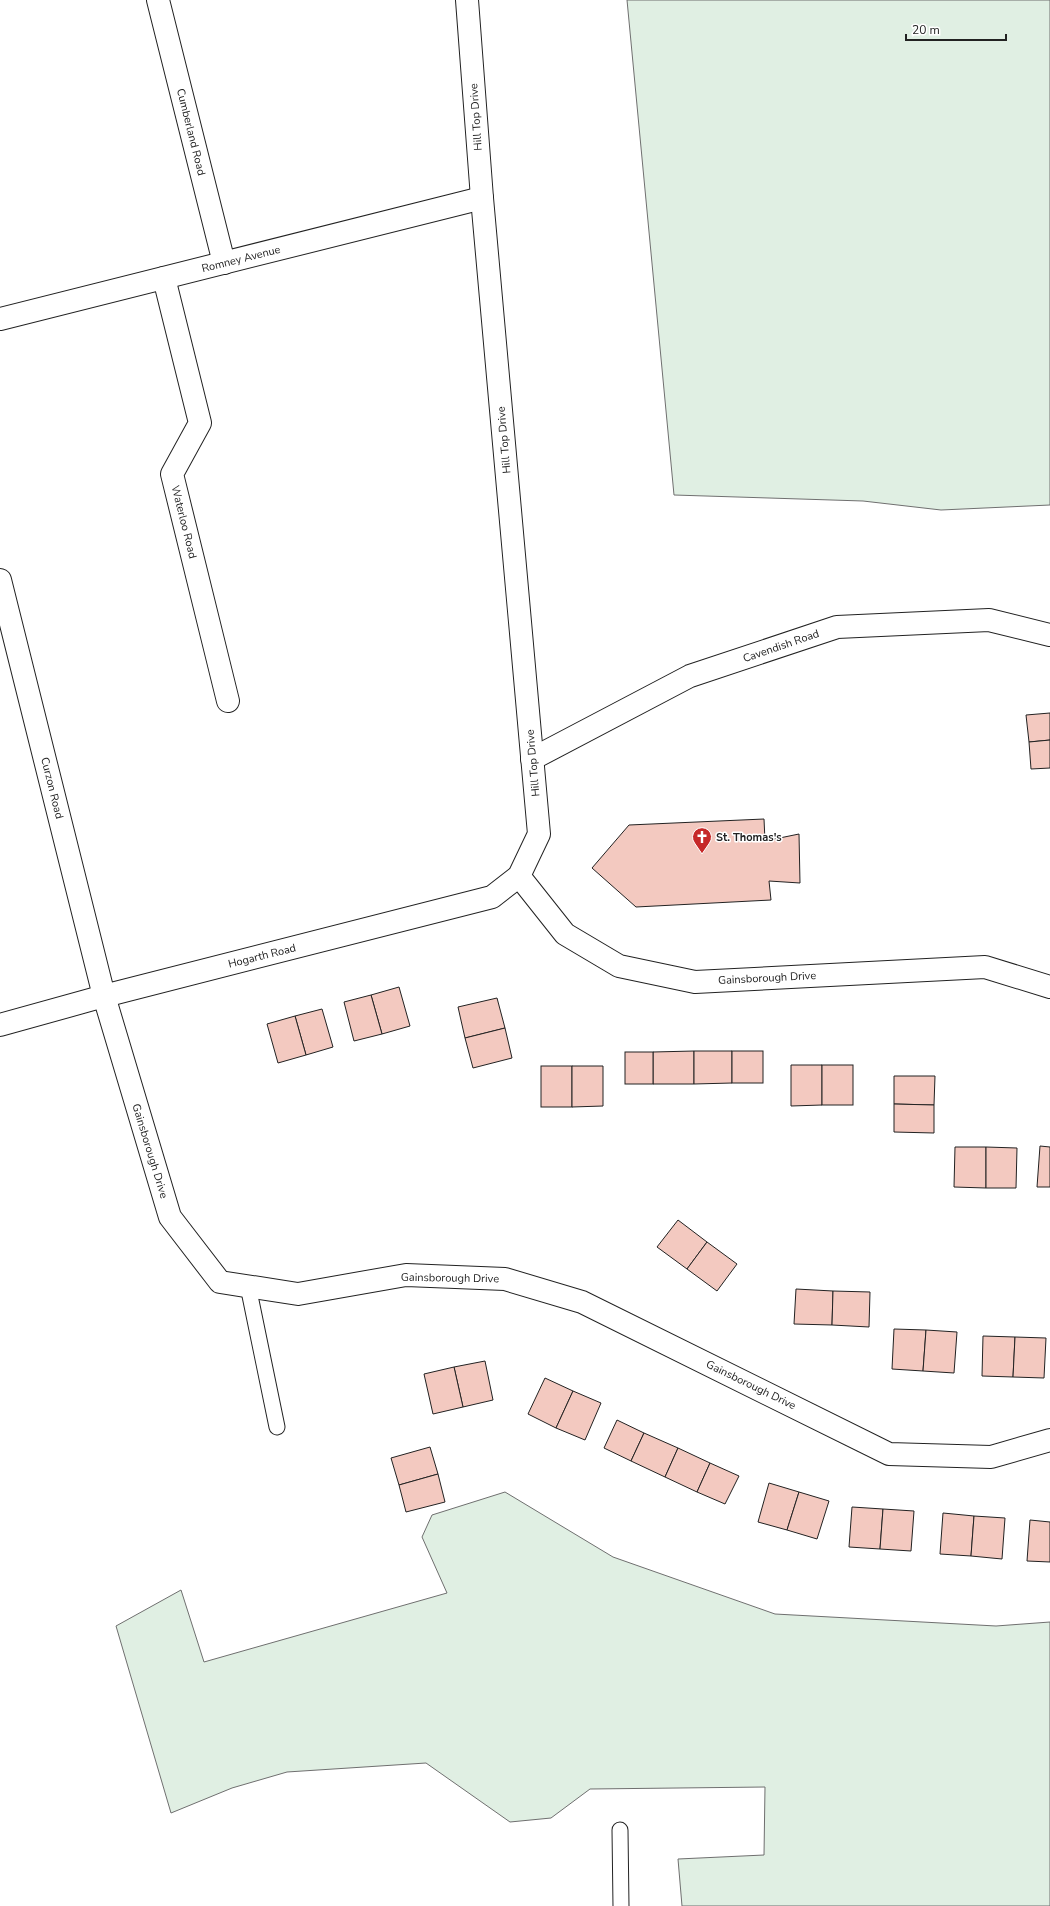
<svg xmlns="http://www.w3.org/2000/svg" width="1050" height="1906" viewBox="0 0 1050 1906" font-family="'Nunito Sans',sans-serif">
  <style>
    .green { fill: #e0efe3; stroke: #6f6f6f }
    .building { fill: #f3c9c0; stroke: #222 }
    .lines { fill: none; stroke-linecap: round; stroke-linejoin: round }
    .service-casing { stroke: #222; stroke-width: 17 }
    .minor-casing { stroke: #222; stroke-width: 24 }
    .service { stroke: #fff; stroke-width: 15 }
    .minor { stroke: #fff; stroke-width: 22 }
    .labels { text-anchor: middle; dominant-baseline: central; stroke-width: 3; stroke-linejoin: round; paint-order: stroke }
    .street-label { font-size: 11px; fill: #222; stroke: #fff }
    .poi-label { font-size: 11px; font-weight: bold; fill: #222; stroke: #fff; text-anchor: start }
  </style>
  <rect width="100%" height="100%" fill="#fff"/>
  <g class="green">
    <path d="M627 0H1050V505L941 510 863 501 674 495Z"/>
    <path d="M505 1492 613 1557 775 1614 996 1626 1050 1622V1906H682L678 1859 764 1855 765 1787 590 1789 551 1818 510 1822 426 1763 287 1772 232 1788 171 1813 116 1626 181 1590 204 1662 447 1593 422 1537 432 1515Z"/>
  </g>
  <g class="building">
    <path d="M1050 713V740L1029 742 1026 715Z"/>
    <path d="M1050 740V768L1031 769 1029 742Z"/>
    <path d="M764 819 765 841 799 834 800 883 769 881 771 900 636 907 592 868 629 825Z"/>
    <path d="M399 987 410 1026 382 1034 371 995Z"/>
    <path d="M371 995 382 1034 354 1041 344 1002Z"/>
    <path d="M497 998 505 1028 465 1038 458 1007Z"/>
    <path d="M322 1009 333 1047 306 1055 295 1016Z"/>
    <path d="M295 1016 306 1055 278 1063 267 1024Z"/>
    <path d="M505 1028 512 1058 473 1068 465 1038Z"/>
    <path d="M694 1051V1084H653V1052Z"/>
    <path d="M694 1051H732V1083L694 1084Z"/>
    <rect x="732" y="1051" width="31" height="32"/>
    <rect x="625" y="1052" width="28" height="32"/>
    <path d="M791 1065H822V1105L791 1106Z"/>
    <rect x="822" y="1065" width="31" height="40"/>
    <rect x="541" y="1066" width="31" height="41"/>
    <path d="M572 1066H603V1106L572 1107Z"/>
    <path d="M894 1076H935L934 1105 894 1104Z"/>
    <path d="M894 1104 934 1105V1133L894 1132Z"/>
    <path d="M1040 1146 1050 1147V1187H1037Z"/>
    <path d="M955 1147H986V1188L954 1187Z"/>
    <path d="M986 1147 1017 1148 1016 1188H986Z"/>
    <path d="M678 1220 707 1242 687 1269 657 1247Z"/>
    <path d="M707 1242 737 1264 717 1291 687 1269Z"/>
    <path d="M796 1289 833 1291 832 1325 794 1324Z"/>
    <path d="M833 1291 870 1292 869 1327 832 1325Z"/>
    <path d="M894 1329 926 1330 923 1371 892 1369Z"/>
    <path d="M926 1330 957 1332 954 1373 923 1371Z"/>
    <path d="M983 1336 1015 1337 1013 1377 982 1376Z"/>
    <path d="M1015 1337 1046 1338 1044 1378 1013 1377Z"/>
    <path d="M485 1361 493 1400 463 1407 454 1367Z"/>
    <path d="M454 1367 463 1407 433 1414 424 1374Z"/>
    <path d="M545 1378 573 1391 556 1428 528 1414Z"/>
    <path d="M573 1391 601 1403 585 1440 556 1428Z"/>
    <path d="M617 1420 644 1433 631 1461 604 1448Z"/>
    <path d="M644 1433 678 1448 665 1477 631 1461Z"/>
    <path d="M430 1447 438 1474 399 1485 391 1458Z"/>
    <path d="M678 1448 710 1463 697 1492 665 1477Z"/>
    <path d="M710 1463 739 1476 725 1504 697 1492Z"/>
    <path d="M438 1474 445 1502 406 1512 399 1485Z"/>
    <path d="M769 1483 799 1492 787 1530 758 1522Z"/>
    <path d="M799 1492 829 1501 817 1539 787 1530Z"/>
    <path d="M852 1507 883 1509 880 1549 849 1547Z"/>
    <path d="M883 1509 914 1511 911 1551 880 1549Z"/>
    <path d="M943 1513 974 1516 971 1556 940 1554Z"/>
    <path d="M974 1516 1005 1518 1002 1559 971 1556Z"/>
    <path d="M1030 1520 1050 1522V1562L1027 1561Z"/>
  </g>
  <g class="lines">
    <defs>
      <g id="service">
        <path d="M248 1286 277 1427"/>
        <path d="M620 1830 621 1906"/>
      </g>
      <g id="minor">
        <path d="M158 0 224 263"/>
        <path d="M164 278 200 423 172 474 228 701"/>
        <path d="M0 319 482 198"/>
        <path d="M0 580 104 996 170 1217 220 1282 298 1294 406 1275 505 1279 582 1302 889 1454 991 1457 1050 1440"/>
        <path d="M532 759 690 676 837 627 989 620 1050 635"/>
        <path d="M519 876 565 934 619 966 695 982 985 967 1050 987"/>
        <path d="M0 1025 104 996 492 897 519 876 539 834 482 198 467 0"/>
      </g>
    </defs>
    <use href="#service" class="service-casing"/>
    <use href="#minor" class="minor-casing"/>
    <use href="#service" class="service"/>
    <use href="#minor" class="minor"/>
  </g>
  <defs>
    <symbol id="church-pin" viewBox="-11 -11 22 30"><path d="M0 17L-7.5 6A9.5 9.5 0 1 1 7.5 6Z" fill="#c62828" stroke="#fff"/><path d="M-1.2-6h2.4v3.5h3.3v2.4h-3.3V6h-2.4V-.1h-3.3v-2.4h3.3Z" fill="#fff"/></symbol>
  </defs>
  <g fill-rule="evenodd">
    <use href="#church-pin" x="691" y="826" width="22" height="30"/>
  </g>
  <g class="labels">
    <g class="street-label">
      <text transform="translate(476 117) rotate(-94)">Hill Top Drive</text>
      <text transform="translate(191 132) rotate(76)">Cumberland Road</text>
      <text transform="translate(241 259) rotate(-14)">Romney Avenue</text>
      <text transform="translate(504 440) rotate(-95)">Hill Top Drive</text>
      <text transform="translate(184 522) rotate(76)">Waterloo Road</text>
      <text transform="translate(781 646) rotate(-19)">Cavendish Road</text>
      <text transform="translate(533 763) rotate(-95)">Hill Top Drive</text>
      <text transform="translate(52 788) rotate(76)">Curzon Road</text>
      <text transform="translate(262 956) rotate(-14)">Hogarth Road</text>
      <text transform="translate(767 978) rotate(-3)">Gainsborough Drive</text>
      <text transform="translate(150 1151) rotate(73)">Gainsborough Drive</text>
      <text transform="translate(450 1278) rotate(1)">Gainsborough Drive</text>
      <text transform="translate(751 1385) rotate(26)">Gainsborough Drive</text>
    </g>
    <g class="poi-label">
      <text x="716" y="837">St. Thomas's</text>
    </g>
  </g>
  <path d="M906 34v6h100v-6" fill="none" stroke="#222222" stroke-width="2"/>
  <text x="912" y="34" font-size="12" fill="#222222" stroke="#ffffff" stroke-width="3" paint-order="stroke">20 m</text>
</svg>
